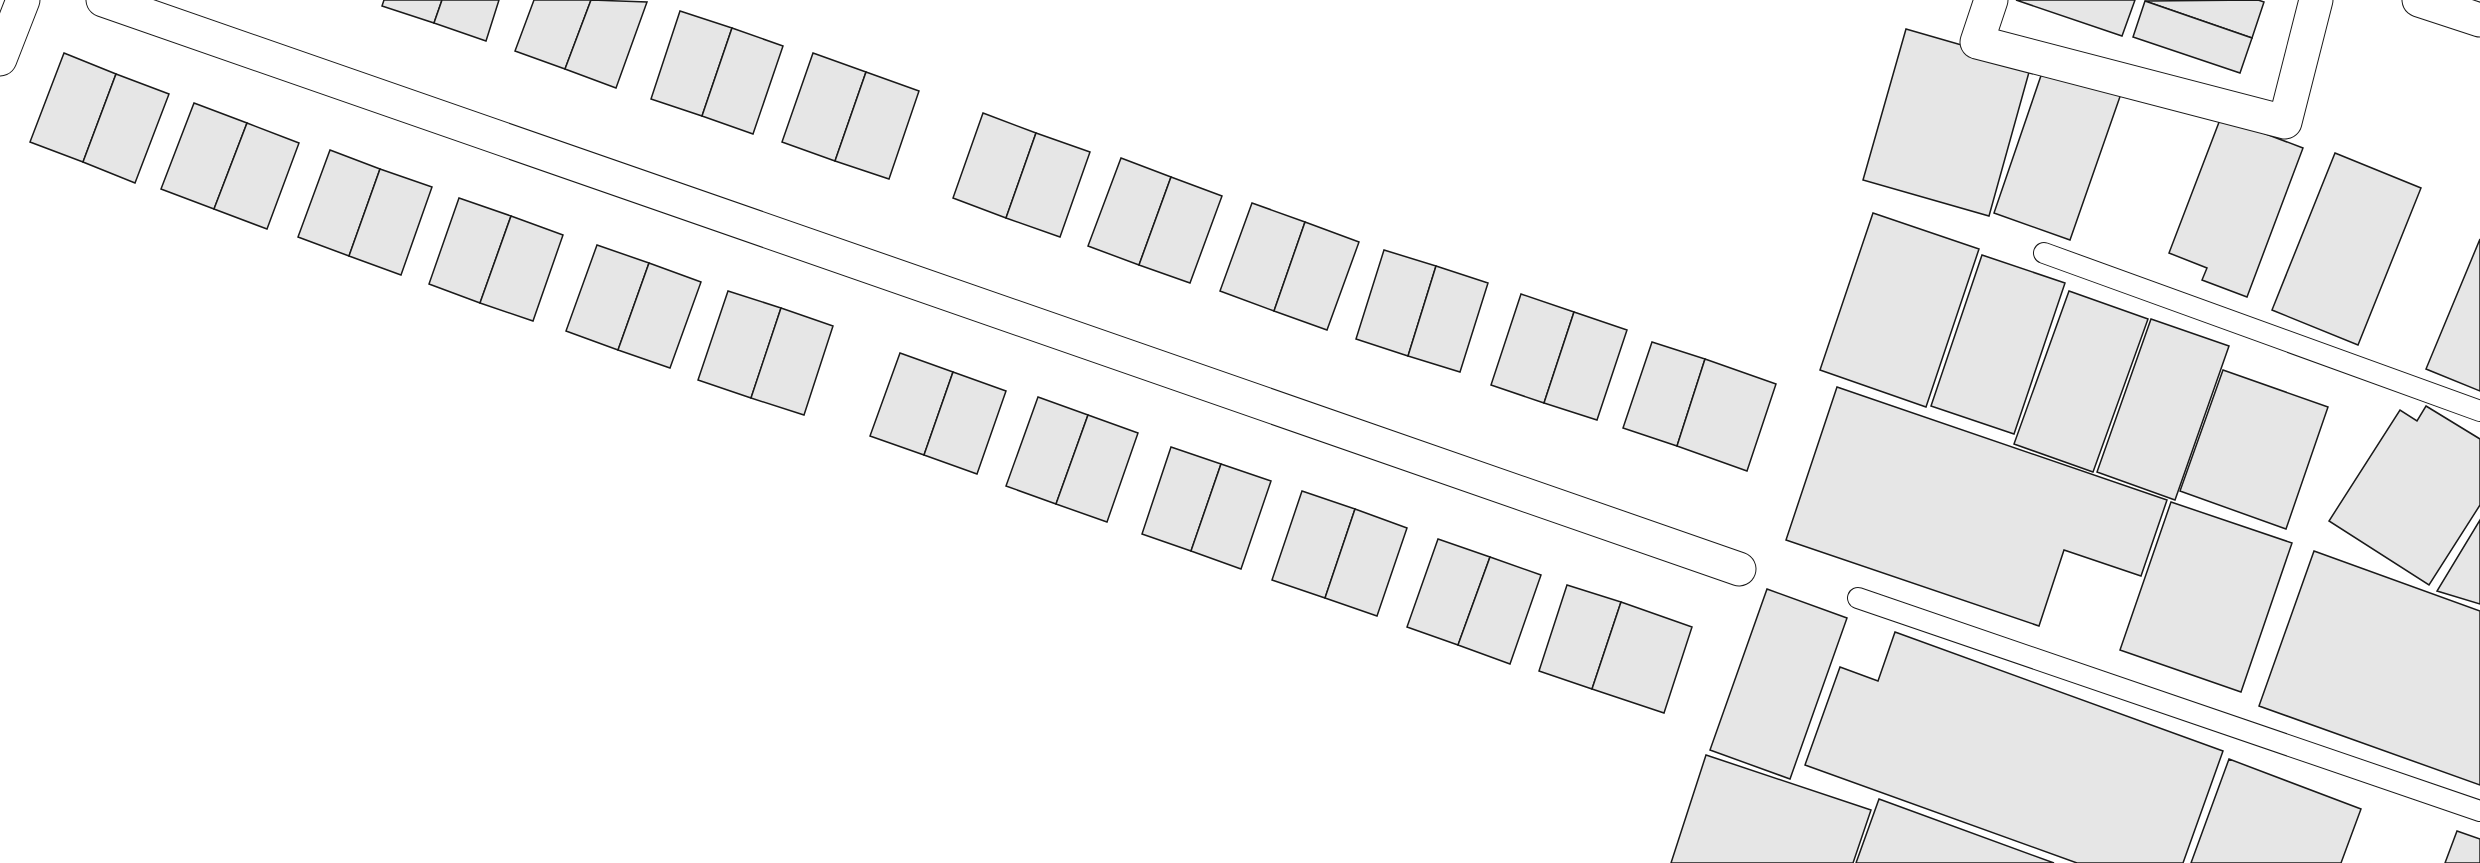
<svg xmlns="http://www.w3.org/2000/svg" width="2480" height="863" viewBox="0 0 2480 863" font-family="Quicksand,sans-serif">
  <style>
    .building { fill: #e6e6e6; stroke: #1a1a1a; stroke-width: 1.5 }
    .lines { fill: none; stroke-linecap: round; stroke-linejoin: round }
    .lane-casing { stroke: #1a1a1a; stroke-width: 22 }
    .street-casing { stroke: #1a1a1a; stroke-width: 35 }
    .lane { stroke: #fff; stroke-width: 20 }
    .street { stroke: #fff; stroke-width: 33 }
  </style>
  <rect width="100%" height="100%" fill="#fff"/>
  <g class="building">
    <path d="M384 0H442L434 23 382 6Z"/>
    <path d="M442 0H499L486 41 434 23Z"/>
    <path d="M534 0H591L565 69 515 51Z"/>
    <path d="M591 0 647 2 616 88 565 69Z"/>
    <path d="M2016 0H2135L2122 36Z"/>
    <path d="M2258 0 2264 2 2252 38 2145 1Z"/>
    <path d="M2145 1 2252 38 2240 73 2133 37Z"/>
    <path d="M680 11 732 28 702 116 651 99Z"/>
    <path d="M732 28 783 46 753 134 702 116Z"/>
    <path d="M1906 29 2031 65 1989 216 1863 180Z"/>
    <path d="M64 53 116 74 83 162 30 142Z"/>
    <path d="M813 53 866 72 835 161 782 142Z"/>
    <path d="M2046 61 2123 88 2070 240 1994 213Z"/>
    <path d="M866 72 919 91 889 179 835 161Z"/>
    <path d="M116 74 169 94 135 183 83 162Z"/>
    <path d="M194 103 247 123 214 209 161 189Z"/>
    <path d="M983 113 1036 133 1006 218 953 198Z"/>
    <path d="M2221 117 2303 148 2247 297 2202 280 2207 268 2169 253Z"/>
    <path d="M247 123 299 143 267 229 214 209Z"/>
    <path d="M1036 133 1090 152 1060 237 1006 218Z"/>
    <path d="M330 150 380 169 349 256 298 237Z"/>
    <path d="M2335 153 2421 188 2358 345 2272 310Z"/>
    <path d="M1121 158 1171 177 1139 265 1088 246Z"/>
    <path d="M380 169 432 187 401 275 349 256Z"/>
    <path d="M1171 177 1222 196 1190 283 1139 265Z"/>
    <path d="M459 198 511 216 480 303 429 284Z"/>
    <path d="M1252 203 1305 222 1274 311 1220 291Z"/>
    <path d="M1873 213 1979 249 1926 407 1820 370Z"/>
    <path d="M511 216 563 235 533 321 480 303Z"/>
    <path d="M1305 222 1359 242 1327 330 1274 311Z"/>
    <path d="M2480 239V391L2426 369Z"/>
    <path d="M597 245 649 263 618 350 566 331Z"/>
    <path d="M1384 250 1436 266 1408 356 1356 339Z"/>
    <path d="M1982 255 2065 283 2014 434 1931 406Z"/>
    <path d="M649 263 701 282 670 368 618 350Z"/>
    <path d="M1436 266 1488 283 1460 372 1408 356Z"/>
    <path d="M728 291 781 308 751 398 698 380Z"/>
    <path d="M2069 291 2148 319 2093 472 2014 444Z"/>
    <path d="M1521 294 1574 312 1544 403 1491 385Z"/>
    <path d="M781 308 833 326 804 415 751 398Z"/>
    <path d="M1574 312 1627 330 1597 420 1544 403Z"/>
    <path d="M2151 319 2229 346 2175 500 2097 472Z"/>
    <path d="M1652 342 1705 359 1677 446 1623 428Z"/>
    <path d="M900 353 953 372 924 455 870 436Z"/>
    <path d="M1705 359 1776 384 1747 471 1677 446Z"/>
    <path d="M2223 370 2328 407 2286 529 2180 491Z"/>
    <path d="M953 372 1006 391 977 474 924 455Z"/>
    <path d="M1837 387 2167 500 2141 576 2064 550 2039 626 1786 540Z"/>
    <path d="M1038 397 1088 415 1056 504 1006 486Z"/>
    <path d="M2426 406 2480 439V505L2429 585 2329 521 2400 410 2417 421Z"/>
    <path d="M1088 415 1138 433 1107 522 1056 504Z"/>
    <path d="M1171 447 1221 464 1191 551 1142 534Z"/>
    <path d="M1221 464 1271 481 1241 569 1191 551Z"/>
    <path d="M1302 491 1355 509 1325 598 1272 580Z"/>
    <path d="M2171 502 2292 543 2241 692 2120 650Z"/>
    <path d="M1355 509 1407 528 1377 616 1325 598Z"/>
    <path d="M2480 520V604L2437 591Z"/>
    <path d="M1438 539 1490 557 1458 645 1407 627Z"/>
    <path d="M2314 551 2480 611V785L2259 706Z"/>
    <path d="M1490 557 1541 575 1510 664 1458 645Z"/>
    <path d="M1567 585 1621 602 1592 689 1539 671Z"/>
    <path d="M1767 589 1847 618 1790 779 1710 750Z"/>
    <path d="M1621 602 1692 627 1664 713 1592 689Z"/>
    <path d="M1895 632 2223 751 2183 863H2077L1805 765 1840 667 1878 681Z"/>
    <path d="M1706 755 1871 810 1853 863H1671Z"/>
    <path d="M2229 759 2361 809 2341 863H2191Z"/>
    <path d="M1879 799 2054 863H1856Z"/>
    <path d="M2457 831 2480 839V863H2445Z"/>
  </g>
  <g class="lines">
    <defs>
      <g id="lane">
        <path d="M2044 253 2480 411"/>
        <path d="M1858 598 2480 811"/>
      </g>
      <g id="street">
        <path d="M103 0 1739 569"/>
        <path d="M1991 0 1977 42 2285 122 2316 0"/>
        <path d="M2419 0 2480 20"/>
        <path d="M0 59 23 0"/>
      </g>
    </defs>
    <use href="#lane" class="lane-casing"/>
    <use href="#street" class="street-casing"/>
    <use href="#lane" class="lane"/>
    <use href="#street" class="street"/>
  </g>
</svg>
